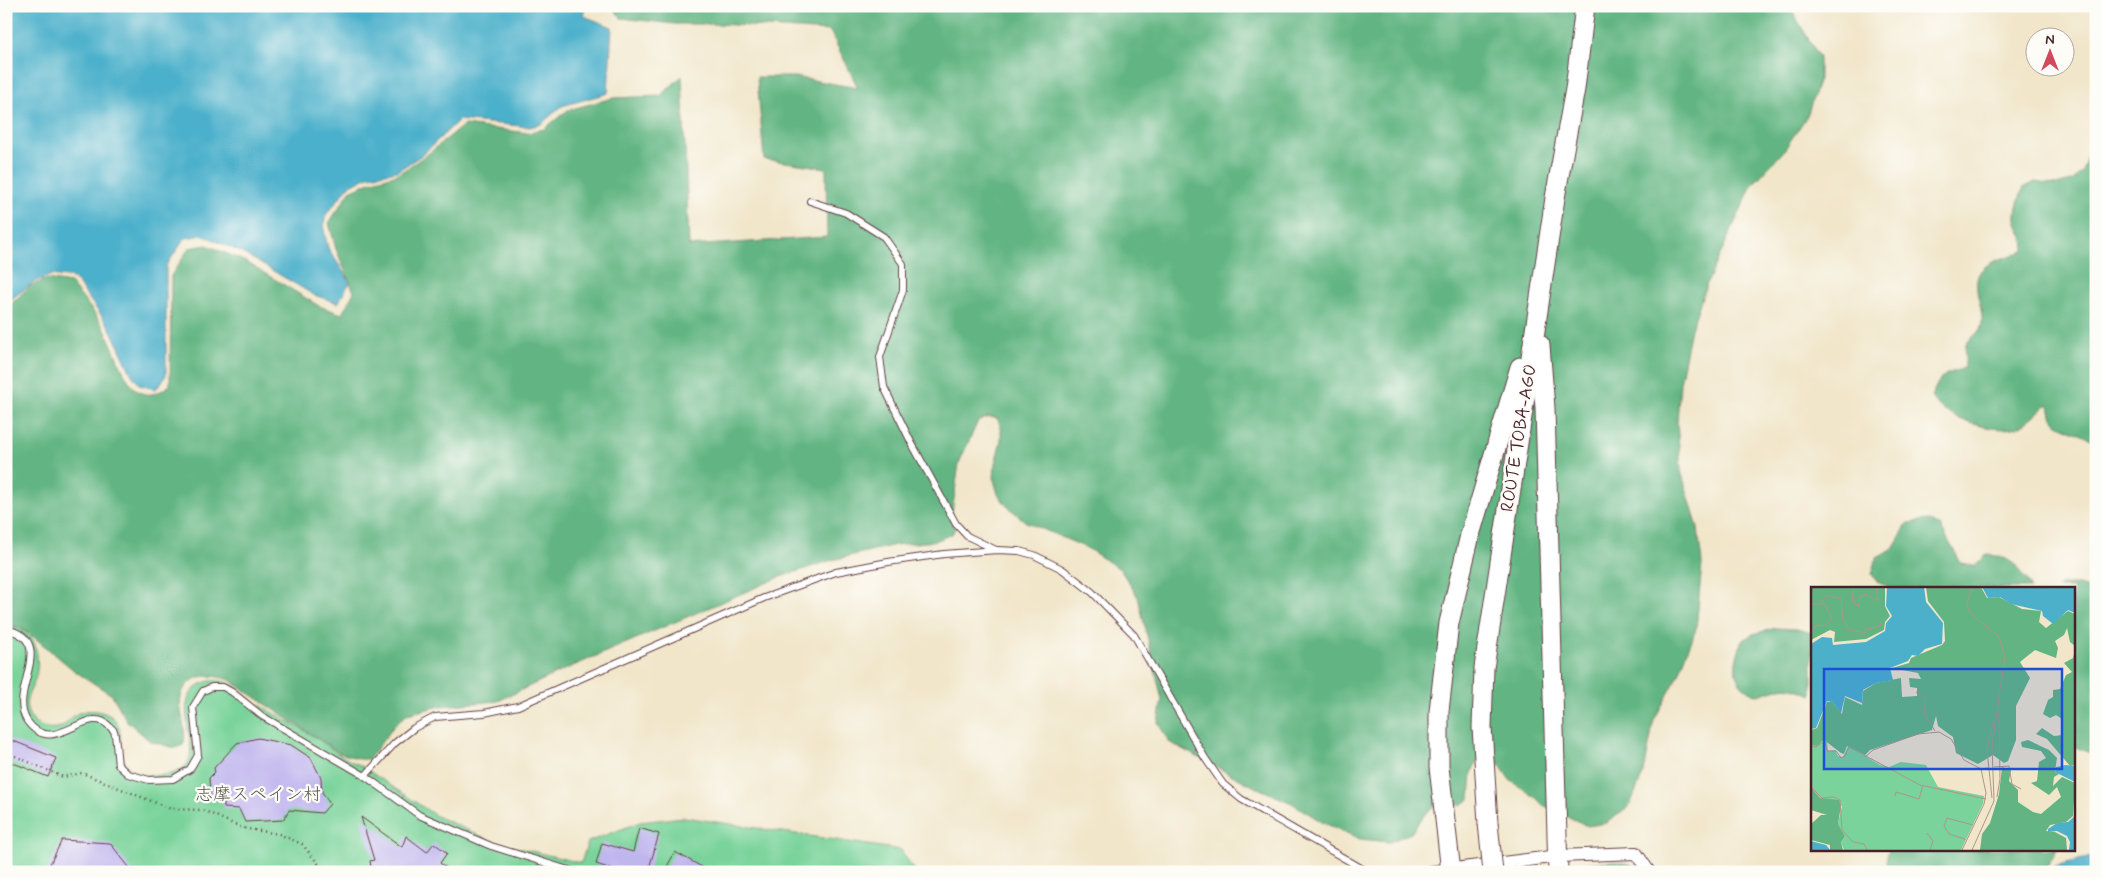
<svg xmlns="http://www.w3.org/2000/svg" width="2102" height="878" viewBox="0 0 2102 878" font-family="Mynerve,'Klee One',sans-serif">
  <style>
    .green { fill: #79d39a; stroke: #627962 }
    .forest { fill: #62b582; stroke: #566a56 }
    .water { fill: #4cb0cb; stroke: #4b687b }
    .building { fill: #c0b6ee }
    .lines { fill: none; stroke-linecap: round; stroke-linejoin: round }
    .lane-casing { stroke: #633d43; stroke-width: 8 }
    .street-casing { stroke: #633d43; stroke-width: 14 }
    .secondary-casing { stroke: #633d43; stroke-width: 21 }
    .path { stroke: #633d43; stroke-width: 2.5; stroke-dasharray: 1 4; stroke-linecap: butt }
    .lane { stroke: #fff; stroke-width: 6 }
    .street { stroke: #fff; stroke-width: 12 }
    .secondary { stroke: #fff; stroke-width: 19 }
    .secondary-bridge-casing { stroke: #633d43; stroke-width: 21; stroke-linecap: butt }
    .secondary-bridge { stroke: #fff; stroke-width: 19 }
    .labels { text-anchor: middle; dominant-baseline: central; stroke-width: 4.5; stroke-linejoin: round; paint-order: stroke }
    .street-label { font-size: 18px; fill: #4a1f2b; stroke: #fdfcf7 }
    .park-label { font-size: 18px; fill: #58554c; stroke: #fdfcf7 }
    .inset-road { fill: none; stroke: #ae968a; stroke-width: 1 }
    .view { fill: #1d4ed8; fill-opacity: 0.15; stroke: #1d4ed8; stroke-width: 2.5 }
    .inset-edge { fill: none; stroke: #4a1f2b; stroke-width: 2.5 }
  </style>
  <rect width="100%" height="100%" fill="#fdfcf7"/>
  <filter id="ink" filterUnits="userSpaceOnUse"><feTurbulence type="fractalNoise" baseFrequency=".02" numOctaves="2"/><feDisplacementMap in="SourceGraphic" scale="10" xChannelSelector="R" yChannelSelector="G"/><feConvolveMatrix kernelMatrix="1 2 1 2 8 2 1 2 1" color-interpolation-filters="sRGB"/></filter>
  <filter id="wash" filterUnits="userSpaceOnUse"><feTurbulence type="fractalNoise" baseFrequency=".0096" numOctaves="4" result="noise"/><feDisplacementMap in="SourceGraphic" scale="20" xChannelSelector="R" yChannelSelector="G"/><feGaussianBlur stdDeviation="1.12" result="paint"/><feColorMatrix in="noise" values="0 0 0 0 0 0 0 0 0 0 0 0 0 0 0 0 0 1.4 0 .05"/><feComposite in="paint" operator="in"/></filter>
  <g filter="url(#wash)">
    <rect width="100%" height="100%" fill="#f1e6ca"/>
    <path class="green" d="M6 625C13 627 21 628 27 633 38 641 39 663 36 676 31 694 19 702 33 721 39 728 52 730 61 727 68 724 72 715 79 713 85 710 95 710 101 712 135 721 109 754 131 770 140 776 151 776 161 775 226 771 156 701 206 682 212 680 219 680 225 682 235 685 244 695 253 701 274 714 297 725 318 739 332 748 344 760 360 765L436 816 494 842 581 863 588 842 640 822 684 817 901 850 915 872H6Z"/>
    <g class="forest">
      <path d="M611 6H1789L1819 57V79L1807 116 1782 153 1752 185 1705 288 1691 329 1680 383 1677 423 1681 471 1698 528 1702 564 1696 629 1678 676 1654 720 1644 772 1629 807 1606 823 1588 826 1543 805 1535 797 1510 780 1497 761 1487 758 1476 762 1472 773 1470 799 1461 805 1440 804 1425 814 1411 833 1389 842 1360 839 1322 822 1292 803 1253 786 1169 742 1158 722 1162 700 1138 597 1120 569 1087 548 1026 522 1007 506 998 494 994 480 995 463 1001 440V429L998 419 990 417 978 421 959 463 951 520 955 529 952 534 935 541 895 545 832 560 780 577 566 669 498 701 441 706 407 714 393 727 369 759H360L340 753 228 679C214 676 202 673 190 682 169 700 190 724 183 745L175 748 150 741 127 721 112 695 76 672 29 633 18 627 6 624V309L30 286 47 279 70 283C82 298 96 313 105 330 112 344 124 379 135 389 147 399 160 393 170 385L171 276 189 248 207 245 246 262 319 306 342 314 354 292 336 249 329 223 350 191 370 182 398 174 428 154 464 125 528 133 544 129 568 110 613 98 660 96 682 76 689 246 827 237 826 168 764 159 757 77H795L858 88 830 31 720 24H675L621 18Z"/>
      <path d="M2096 148V441L2057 424 2052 415 2050 405H2046C2039 411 2031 420 2022 425 2001 437 1942 419 1932 397 1935 386 1941 374 1953 372 1957 370 1960 370 1964 368 1967 360 1963 353 1966 345 1971 335 1982 334 1982 321 1983 306 1971 286 1980 272 1990 258 2011 258 2024 250 2027 237 2018 231 2016 219 2015 208 2020 196 2024 187L2035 182 2056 185 2072 181 2082 172 2089 151Z"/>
      <path d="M1928 520 1940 526 1961 563 1975 566 1982 560 1985 555C2011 555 2019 567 2031 588H1892L1877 582 1872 574 1877 558 1892 550 1908 523Z"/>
      <path d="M2062 585H2079L2096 591V755L2073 746V588H2057Z"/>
      <path d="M1776 628 1797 629 1812 633V695C1784 683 1785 687 1758 695 1729 685 1733 663 1743 640L1753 634Z"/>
      <path d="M1889 849H2057C2054 856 2049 861 2046 868L2048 872H1888L1886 861Z"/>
      <path d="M1612 861 1630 864 1642 872H1569L1573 865Z"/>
    </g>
    <g class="water">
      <path d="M6 6H584V16L612 27 608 93 562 106 541 124 530 127 459 120 422 155 397 171 368 176 349 186 325 216 324 231 328 248 350 282 338 303 314 295 241 252 203 235 185 238 166 266V375L159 386 154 389 140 385 132 375 109 326 74 278 51 275 34 282 6 303Z"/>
      <path d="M2096 856V872H2054L2050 867Z"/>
    </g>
    <g id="blocks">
      <g class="building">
        <path d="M6 738 56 758 48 777 6 760Z"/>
        <path d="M258 738 291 745 311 758 321 778 322 792 330 804 322 813 289 810 283 820 245 822 239 809 224 808V803L210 797 209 778 215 772 214 768 237 743Z"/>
        <path d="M361 817 402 847 406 836 427 852 434 843 447 853 440 863 452 872H372L370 861 374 860Z"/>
        <path d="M639 828 659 834 648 872H622L596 864 602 843 633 852Z"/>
        <path d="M62 840 110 843 133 872H46Z"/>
        <path d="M675 852 711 872H664Z"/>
      </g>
    </g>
  </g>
  <g filter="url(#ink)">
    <use href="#blocks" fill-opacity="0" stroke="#633d43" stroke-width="1"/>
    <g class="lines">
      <defs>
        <g id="lane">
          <path d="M810 201 846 213 884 237 903 264V290L880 357 884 387 911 442 956 524 967 536 996 550"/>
          <path d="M6 629C59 641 7 691 27 721 54 759 87 702 109 726 111 728 113 729 114 731 116 736 117 759 118 765L128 774 149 780 173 779 190 769 198 755 193 707 203 691 212 687H223L232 692 262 716 365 776 419 815 491 846 575 872"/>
          <path d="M365 776 395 743 414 728 435 717 484 713 518 706 764 598 836 572 888 562 944 554 997 550 1019 551 1034 555 1062 569 1092 592 1134 635 1205 758 1223 784 1241 799 1368 872"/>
        </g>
        <path id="street" d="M1431 872 1559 856 1636 853 1649 872"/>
        <g id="secondary">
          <path d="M1540 345 1545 408 1558 872"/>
          <path d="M1488 823 1482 727 1484 668 1555 198 1575 89 1585 6"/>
          <path d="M1451 872 1439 767V711L1449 623 1470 535 1520 367"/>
        </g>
      </defs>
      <use href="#lane" class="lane-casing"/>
      <use href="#street" class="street-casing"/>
      <use href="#secondary" class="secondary-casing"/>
      <path class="path" d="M6 752 63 777 82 773 171 809 203 810 242 828 279 834 302 844 325 872"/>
      <use href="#lane" class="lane"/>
      <use href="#street" class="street"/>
      <use href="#secondary" class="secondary"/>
      <defs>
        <path id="secondary-bridge" d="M1488 823 1493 872"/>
      </defs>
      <use href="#secondary-bridge" class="secondary-bridge-casing"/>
      <use href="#secondary-bridge" class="secondary-bridge"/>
    </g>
  </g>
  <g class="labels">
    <g class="street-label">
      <text transform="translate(1519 438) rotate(-81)">ROUTE TOBA-AGO</text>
    </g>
    <g class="park-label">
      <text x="258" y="795">志摩スペイン村</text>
    </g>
  </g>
  <g transform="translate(1811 587)">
    <rect width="264" height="264" fill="#f1e6ca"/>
    <path d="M0 146 1 158 16 154 17 164 24 163 27 169 32 170 37 159 69 178 78 180 90 175 115 178 127 200 173 209 172 217 150 263H33L30 255 34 249 27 237 31 219 9 211 0 200Z" fill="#79d39a"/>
    <path d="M0 0H74V19L79 29 74 35 73 43 55 52 23 55 24 45 19 43 0 53ZM115 0H170L176 11 188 10 211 22 230 24 228 35 235 41 257 24 264 27V59L259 55 256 41 253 48 244 54 247 61 245 71 224 63 209 75 219 91 205 119V153L197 174 193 176 182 168 167 177 145 166 142 150 127 139 125 129 121 143 59 163 54 168 36 159 33 167 30 166 13 153 6 159 1 158 0 143 6 141 16 115 21 114 31 127 34 110 51 118 52 104 65 96 90 91 91 110 106 109V101L99 100 98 91 110 92 107 86 81 81 98 76 100 71 131 58 134 54 133 35 117 14ZM264 63V178L259 179 236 152 225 147 231 141 243 149 252 148 251 132 245 128 239 131 232 127 237 113 242 110V103L249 102 255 88 261 85 253 76 262 71ZM217 153 238 163 246 171 244 185 248 187 243 190 242 199 251 190 264 196 262 229 255 235 239 238 235 244 244 245 255 251 256 263H169L171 247 179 236 188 207 191 180 200 183 198 194 207 203V215L222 225 230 227 250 210 246 200 238 208 220 196 226 194 228 175 235 171 230 164 211 160 210 155ZM0 200 9 211 28 213 30 219 27 237 34 249 30 255 32 263H19V258L0 253V237L10 228H16L0 223Z" fill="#62b582"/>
    <path d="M76 0H113L115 15 132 36 131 57 114 62 107 69 101 68 97 74 79 81 82 93 65 96 52 103 51 116 34 109 30 126 21 114H16L5 141 0 142V57L11 50 21 51 22 58 55 55 74 44 75 36 81 29 75 19ZM171 0H264V26L257 23 242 37 232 29 231 24 200 17 189 10 177 11ZM255 178 264 179V195L244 185 245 180ZM264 229V263H258L259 255 256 249 246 244 237 245V242L246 236 257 235ZM0 254 15 258 19 263H0Z" fill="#4cb0cb"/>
    <path class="inset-road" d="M43 0 41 13 48 20 49 10 54 7 67 14 65 0M0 17H14L21 32 13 39 5 38 0 46M9 17 16 8 30 12 32 33 39 43 54 46 56 42 69 39 71 34M105 105 115 112 113 126 124 144M0 159 5 160 14 154 16 164H25L30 171 34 169 38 160 109 198 175 212M54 170 62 163 107 147 128 145 140 152 153 173 170 182 177 181M183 180 198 179 201 197 210 202M0 200 11 211 23 210 29 213 31 243 42 255 53 257 56 263M84 209 85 205 108 212 112 198M186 210 189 192 188 125M181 211 176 163 183 131M116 246 122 254 119 263M154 252 138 247 133 239 136 231 162 238M151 263 173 217 175 206 170 182M161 263 183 214 181 158 194 70 188 50 158 25 156 15 162 0"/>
    <path class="view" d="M13 82H251V182H13Z"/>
    <rect width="264" height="264" class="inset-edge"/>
  </g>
  <rect width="2102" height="878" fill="none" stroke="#fdfcf7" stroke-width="25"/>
  <g transform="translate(2050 52)"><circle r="24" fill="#fdfcf7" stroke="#b5a4a5"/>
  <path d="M0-4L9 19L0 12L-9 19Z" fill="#d1495b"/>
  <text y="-8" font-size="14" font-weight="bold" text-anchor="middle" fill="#4a1f2b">N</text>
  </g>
</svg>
